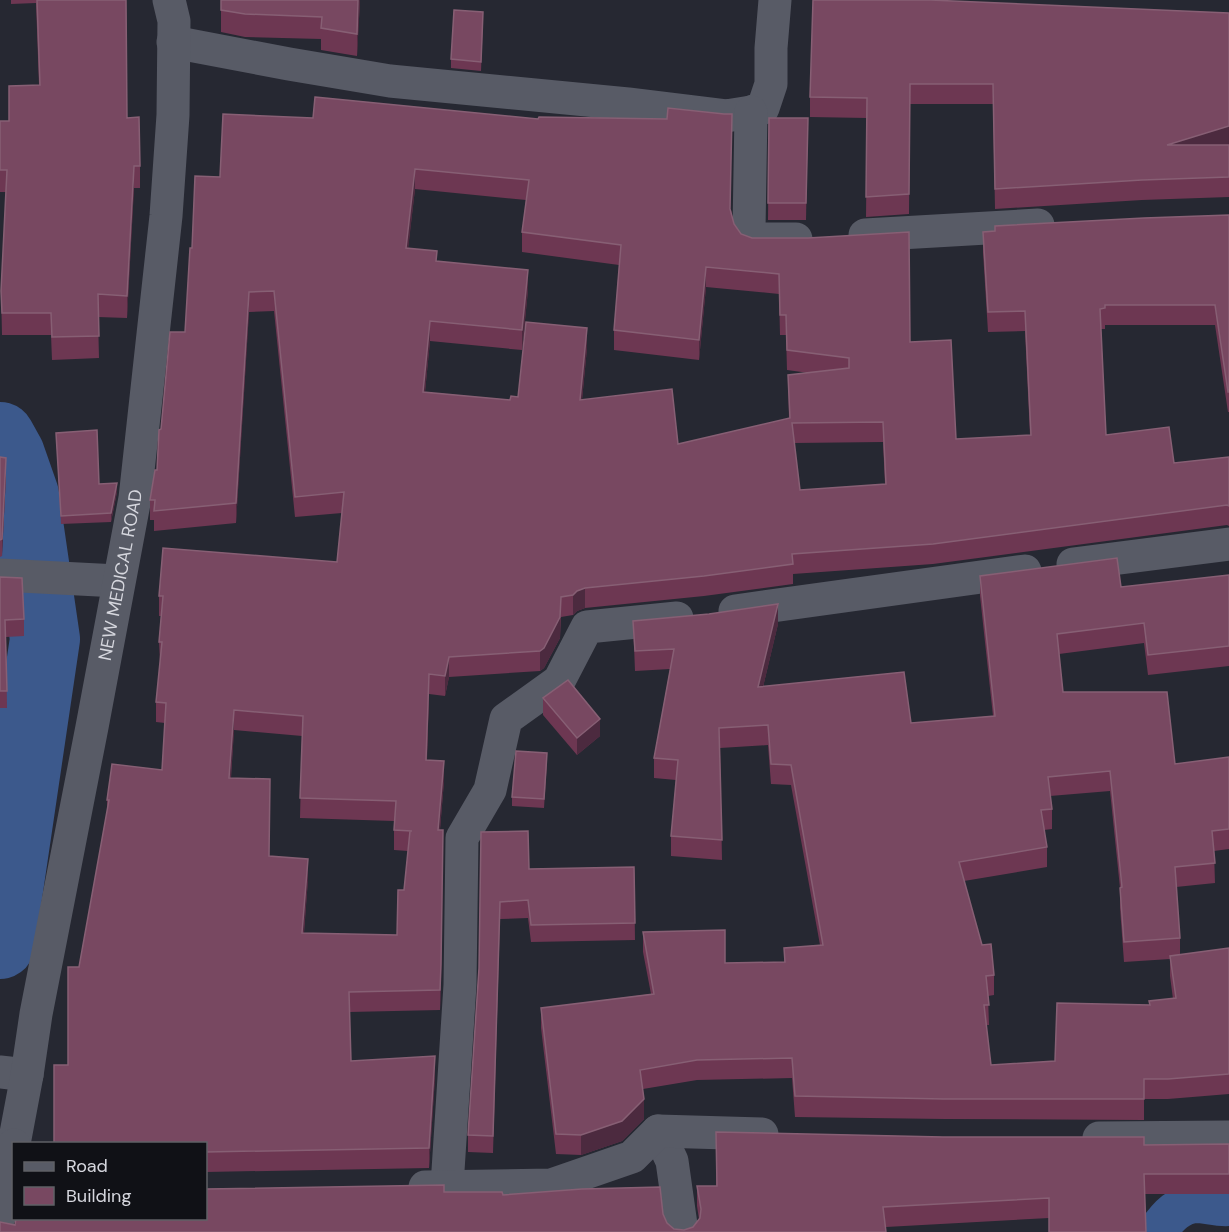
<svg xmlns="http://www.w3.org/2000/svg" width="1229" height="1232" viewBox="0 0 1229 1232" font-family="'DM Sans',sans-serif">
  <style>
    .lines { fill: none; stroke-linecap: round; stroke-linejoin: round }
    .canal { stroke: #3c598c; stroke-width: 40 }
    .river { stroke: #3c598c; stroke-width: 70 }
    .minor { stroke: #585b66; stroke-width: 33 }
    .tertiary { stroke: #585b66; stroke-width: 33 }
    .wall { fill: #6d3752; fill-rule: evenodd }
    .shaded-wall { fill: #4c2a3f }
    .building { fill: #784861; stroke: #875f74; stroke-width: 1.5; fill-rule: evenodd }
    .labels { text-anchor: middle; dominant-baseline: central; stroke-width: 4.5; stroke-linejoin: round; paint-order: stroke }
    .street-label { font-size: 18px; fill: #d6d7de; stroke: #101116 }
  </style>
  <rect width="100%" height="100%" fill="#262832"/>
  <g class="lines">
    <path class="canal" d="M1157 1232C1167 1217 1180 1202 1200 1203 1210 1204 1219 1207 1229 1206"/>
    <path class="river" d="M0 437 10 455 24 495 45 639 0 944"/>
    <g class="minor">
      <path d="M173 42 289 64 390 81 628 104 726 116 751 112 763 108 771 84V48L775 0"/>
      <path d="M751 112 749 229 752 239H796"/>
      <path d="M865 235 1038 225"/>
      <path d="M1073 564 1229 544"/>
      <path d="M0 575 118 581"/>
      <path d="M735 611 1025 571"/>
      <path d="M0 1072 27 1075"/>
      <path d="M658 1131 672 1161 682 1232"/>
      <path d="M1099 1138 1229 1137"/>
      <path d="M447 1186 460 985 462 838 490 790 506 719 559 681 587 627 677 618"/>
      <path d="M425 1187 551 1185 632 1157 658 1131 762 1134"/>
    </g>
    <g class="tertiary">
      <path id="s1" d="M14 1144 27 1075 36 1014 92 727 135 498 166 216 173 115 174 21 169 0"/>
      <path d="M0 1215 14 1145"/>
    </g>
  </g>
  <g class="wall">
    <path d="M11 0H126L127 118 140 166V188H134L127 318 98 317 99 358 52 360 51 335H2L1 291 6 192H0V121H9L39 85 36 3 11 4Z"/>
    <path d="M360 0 357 56 321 50V39L245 37 221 32V10Z"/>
    <path d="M1229 13V197L1142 200 995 209 993 104H910L909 214 866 217 867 118 810 117V97Z"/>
    <path d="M483 21 481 71 451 68V59Z"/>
    <path d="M223 114 731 210 734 224 741 234 910 342 956 439 1030 435 1025 331 988 332 983 252V232L1229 215V412H1228L1215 325H1105V329H1101L1106 435 1174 463 1229 457V526L1227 525 933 564 793 574V584L704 596 585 608 577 611 573 615 561 617 560 638 544 668 540 671 449 677 445 696 429 694 427 760 444 781 440 830 441 984 440 1010 349 1012 351 1061 435 1077 429 1168 206 1172 68 1065 79 967 107 813V800L162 770 165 723 156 722V702L160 662 159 642 161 616H159V596L337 562 342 513 295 517 274 311 249 312 236 523 154 531V520H150V500L157 470 161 429 185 332 192 248 220 177ZM415 189 526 200 522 232V252L619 265 614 330V350L699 360 706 287 779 294 780 335H786L787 370 809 373 788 375 789 419 678 444 582 400 587 348 518 397 510 400 425 392 430 341 522 350 528 290 437 261 408 248ZM883 442 885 484 800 490 794 443ZM234 730 302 736 300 818 394 821V850L408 851 404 890 397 935 304 933 308 879 269 856 231 778Z"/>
    <path d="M769 118H808L806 220H768Z"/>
    <path d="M56 433 99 484 117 492 111 522 61 524Z"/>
    <path d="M0 457 6 475 2 556 0 557Z"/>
    <path d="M1229 575V666L1148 675 1144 643 1059 654 1063 692 1175 764 1229 757V849L1214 851 1215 883 1176 887 1180 938V955L1229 948V1094L1168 1099H1144V1120L944 1119 795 1117 792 1078 697 1080 643 1089 644 1119 622 1141 581 1155 556 1154 541 1028V1008L651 994 643 952V932L725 963 784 962V948L820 945 791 785 771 784 768 745 720 748 722 860 671 856V836L676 780 654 778V758L670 669 635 671 633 621 778 624 763 687 911 723 993 716 980 596V576L1121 587ZM1110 791 1120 888V908L1124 962 1170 959V976L1173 999 1149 1005 1055 1061 991 1065 986 1025H989L988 996 994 995V975L982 945 964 881 1047 867V847L1044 830 1052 829V809L1050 796Z"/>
    <path d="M0 577 24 619V636L6 637 7 708H0Z"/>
    <path d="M543 698 600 736 577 755 543 715Z"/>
    <path d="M547 762 544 808 512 806V797Z"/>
    <path d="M481 832 529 869 634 867 635 940 531 942 528 918 500 919 493 1153 468 1152V1135L479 968Z"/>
    <path d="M716 1132 943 1137H1144V1145L1229 1144V1194H1145L1146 1232H1049V1218L886 1227V1232H0V1222L15 1225 16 1218H206V1189L444 1185V1192H502L503 1195 582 1189 660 1187 663 1214 667 1223 674 1229 684 1230 693 1227 699 1219 697 1206V1186H716Z"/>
  </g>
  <g class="shaded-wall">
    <path d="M358 0H360L357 56V34Z"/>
    <path d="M1229 126V146L1167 145Z"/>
    <path d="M134 166V188L127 318V296Z"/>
    <path d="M415 169V189L406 268V248Z"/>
    <path d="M706 267V287L699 360V340Z"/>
    <path d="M528 270V290L522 350V330Z"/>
    <path d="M249 292V312L236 523V503Z"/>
    <path d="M430 321V341L423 412V392Z"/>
    <path d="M587 328V348L580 420V400Z"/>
    <path d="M6 458V475L2 556V539Z"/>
    <path d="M117 483V492L111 522V513Z"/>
    <path d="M585 588V608L577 611 573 615V595L577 591Z"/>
    <path d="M561 597 560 638 544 668 540 671V651Z"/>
    <path d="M778 604V624L758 708V687Z"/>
    <path d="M449 657V677L445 696V676Z"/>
    <path d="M429 674V694L426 780V760Z"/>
    <path d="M234 710V730L229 798V778Z"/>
    <path d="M600 719V736L577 755V738Z"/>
    <path d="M444 761V781L438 851V830Z"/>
    <path d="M443 850 441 984 440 1010V990Z"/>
    <path d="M308 859V879L302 953V933Z"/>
    <path d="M435 1056V1077L429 1168V1148Z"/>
    <path d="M644 1099V1119L622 1141 581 1155V1135Z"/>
  </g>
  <g class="building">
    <path d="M37 0H126L127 118 139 117 140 166H134L127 296 98 294 99 336 52 337 51 313H2L1 291 7 170H0V121H9V86L40 85Z"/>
    <path d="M221 0H358L357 34 321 28 322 17 245 14 221 10Z"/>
    <path d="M813 0H930L1229 13V126L1167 145H1229V177L1142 180 995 189 993 84H910L909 194 866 197 867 98 810 97Z"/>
    <path d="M454 10 483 12 481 62 451 59Z"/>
    <path d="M315 97 538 119 539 117 667 119 668 108 724 114H732L730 209 734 224 741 234 752 238H808L909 232 910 342 951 340 956 439 1031 435 1025 311 988 312 983 232 995 231V226L1144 218 1229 215V392H1228L1215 305H1105V308L1100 309 1106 435 1169 427 1174 463 1229 457V506L1227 505 933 544 792 554 793 564 704 576 585 588 577 591 573 595 561 597 560 617 544 648 540 651 449 657 445 676 429 674 426 760 444 761 438 830H443L441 964 440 990 349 992 351 1061 435 1056 429 1148 206 1152V1143H54V1065H68V967H79L109 800H107L112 764 162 770 166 703 156 702 162 642H159L163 596H159L163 548 337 562 344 492 295 497 274 291 249 292 236 503 154 511 155 500H150L155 470H157L159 430 161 429 170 332H185L190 248H192L195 176 220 177 223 114 313 118ZM415 169 529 180 522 232 621 245 614 330 699 340 706 267 779 274 780 315H786L787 350 849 358V368L788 375 790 418 678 444 672 389 580 400 587 328 526 322 518 397 511 396 510 400 423 392 430 321 522 330 528 270 436 261 437 251 406 248ZM883 422 886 484 800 490 792 423ZM234 710 303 716 300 798 396 801 394 830 412 831H410L404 890H398L397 935 302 933 308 859 269 856 270 779 229 778Z"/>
    <path d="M769 118H808L806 203H768Z"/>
    <path d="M97 430 99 484 117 483 111 513 61 516 56 433Z"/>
    <path d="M0 457 6 458 2 539 0 540Z"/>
    <path d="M1117 558 1121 587 1229 575V646L1148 655 1144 623 1057 634 1063 692H1167L1175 764 1229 757V829L1212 831 1215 863 1175 867 1180 938 1124 942 1120 888 1122 887 1110 771 1048 777 1052 809 1041 810 1047 847 959 862 982 945 991 944 994 975 986 976 989 1005H984L991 1065 1055 1061 1057 1003 1150 1005 1149 1001 1176 998 1170 956 1229 948V1074L1168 1079H1144V1099H944L795 1096 792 1058 697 1060 640 1070 644 1099 622 1121 581 1135 556 1134 541 1008 654 994 643 932 725 930V963L785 962 784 948 823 945 791 765 771 764 768 725 719 728 722 840 671 836 678 760 654 758 674 649 635 651 633 621 709 614 778 604 758 687 904 672 911 723 995 716 980 576Z"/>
    <path d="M0 577 22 578 24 619 5 620 7 691H0Z"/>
    <path d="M568 680 600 719 577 738 543 698Z"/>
    <path d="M516 751 547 753 544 799 512 797Z"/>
    <path d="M528 831 529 869 634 867 635 923 531 925 528 900 500 902 493 1136 468 1135 479 968 481 832Z"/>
    <path d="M716 1132 943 1137H1144V1145L1229 1144V1174H1144L1146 1232H1049V1198L883 1207 886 1232H0V1222L15 1225 16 1218H206V1189L444 1185V1192H502L503 1195 582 1189 660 1187 663 1214 667 1223 674 1229 684 1230 693 1227 700 1218 701 1209 697 1186H717Z"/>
  </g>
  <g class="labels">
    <g class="street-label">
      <text stroke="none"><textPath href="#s1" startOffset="579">NEW MEDICAL ROAD</textPath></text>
    </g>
  </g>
  <rect x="12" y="1142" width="195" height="78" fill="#101116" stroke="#5f6066" stroke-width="1.5"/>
  <rect x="24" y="1162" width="30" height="9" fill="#585b66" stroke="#5f6066" stroke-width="1.5"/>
  <text x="66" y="1172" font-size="18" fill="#d6d7de">Road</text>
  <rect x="24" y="1187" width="30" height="18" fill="#784861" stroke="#5f6066" stroke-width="1.5"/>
  <text x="66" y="1202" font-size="18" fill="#d6d7de">Building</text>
</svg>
